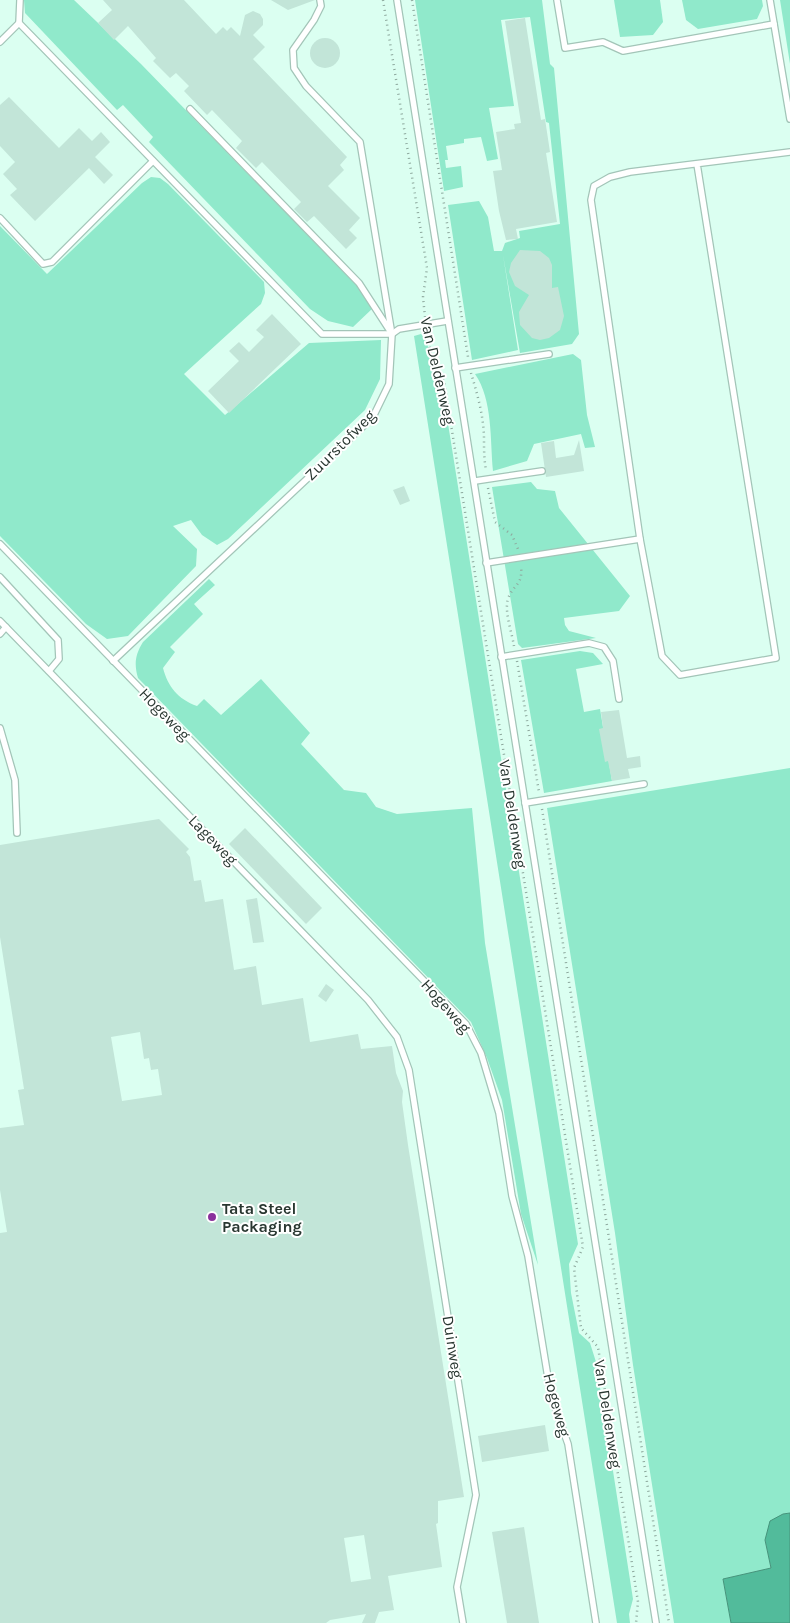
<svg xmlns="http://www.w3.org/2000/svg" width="790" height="1623" viewBox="0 0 790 1623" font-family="Karla,sans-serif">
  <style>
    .green { fill: #90e9cb }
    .water { fill: #52bb9b; stroke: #46937b }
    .building { fill: #c2e5d8; fill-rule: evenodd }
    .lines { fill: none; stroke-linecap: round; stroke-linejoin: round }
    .service-casing { stroke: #a3c5b8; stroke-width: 8 }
    .path { stroke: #8ea99e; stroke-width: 2.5; stroke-dasharray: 1 4; stroke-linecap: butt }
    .service { stroke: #fff; stroke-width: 5.5 }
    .poi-dot { fill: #8a309c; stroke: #fff; stroke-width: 2 }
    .labels { text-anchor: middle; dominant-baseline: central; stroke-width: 4; stroke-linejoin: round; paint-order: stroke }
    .street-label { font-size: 16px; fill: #293731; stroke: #fff }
    .poi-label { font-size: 16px; font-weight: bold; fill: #293731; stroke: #fff; text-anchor: start }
  </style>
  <rect width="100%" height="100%" fill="#dbfff1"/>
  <g class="green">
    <path d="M24 0H74L141 64 358 287 373 308 353 327 328 321 310 309 149 142 153 137 123 105 117 110 25 13Z"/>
    <path d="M415 0H542L550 64 554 68 579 334 572 344 520 353 503 255 518 350 472 360 448 205 479 201 488 217 494 251H502L505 243 520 238 519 231 560 224 549 123 546 122 530 17 501 20 514 106 489 108 498 159 487 161 481 137 464 139V143L446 146 448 160H445L446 168 461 166 463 187 444 191Z"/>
    <path d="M614 0H660L663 22 653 35 620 37Z"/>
    <path d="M682 0H762L763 6 757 19 698 29 686 20Z"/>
    <path d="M780 0H790V64Z"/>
    <path d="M151 177 160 178 168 184 264 282 265 293 261 304 184 374 225 415 309 343 381 340 380 379 365 410 228 539 217 545 202 535 191 520 173 526 197 549 196 566 128 636 107 639 86 624 0 536V226L47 274 142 183Z"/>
    <path d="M421 334 425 338 442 388 450 436 578 1244 569 1264 571 1293 579 1333 590 1343 596 1362 633 1599 629 1614 630 1623H617L414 336Z"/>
    <path d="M573 354 581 360 587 415 595 447 585 448 581 434 534 444 527 461 493 471C490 440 493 400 475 374Z"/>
    <path d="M531 482 537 489 555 491 559 508 630 596 619 611 564 618 565 625 569 631 596 638 522 648 518 644 492 487Z"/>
    <path d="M209 579 215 585 194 604 203 614 170 647 175 652 163 668C168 687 178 699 197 706L204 699 221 715 261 679 310 733 301 744 344 790 366 793 376 807 397 814 472 808 485 943 538 1265 521 1214 502 1100 487 1058 471 1022 138 678C134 664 135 655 143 642Z"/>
    <path d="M580 651 593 653 603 664 576 669 584 712 600 709 612 781 544 793 521 660Z"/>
    <path d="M790 768V1513L783 1514 765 1540 771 1568 723 1579 731 1623H674L633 1365 615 1233 547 808Z"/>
  </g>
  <path class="water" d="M790 1513V1623H731L723 1579 771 1568 765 1540 770 1521 783 1514Z"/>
  <g class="building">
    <path d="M103 0H184L216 34 223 27 227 31 231 27 240 36 245 15 253 11 260 14 263 19V25L253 35 265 47 253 59 347 157 340 165 344 170 328 186 360 218 349 230 357 238 346 249 314 216 307 222 294 209 301 202 262 162 256 168 236 148 242 141 212 110 207 115 184 91 189 86 176 73 170 78 153 61 156 58 128 26 114 40 98 23 112 10Z"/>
    <path d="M271 0H315L288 10Z"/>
    <path d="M525 18 541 120 545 119 550 152 546 153 557 222 516 229 518 239 506 240 499 211 493 171 502 170 496 132 515 129 514 124 521 123 505 21Z"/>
    <circle cx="325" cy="53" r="15"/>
    <path d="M9 97 59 148 79 128 92 141 101 132 110 142 95 157 113 175 104 184 89 168 35 221 10 195 17 189 3 174 15 162 0 146V105Z"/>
    <path d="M520 250 540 251 549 258 552 265V288L558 287 564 316 560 330 549 338 540 340 532 338 520 325 519 312 529 295 515 286 509 272 511 263Z"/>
    <path d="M272 314 301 344 229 413 208 391 239 361 229 351 239 342 249 352 264 337 256 330Z"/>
    <path d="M579 440 584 471 546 477 541 443 554 441 556 458 574 455Z"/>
    <path d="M404 486 410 501 400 505 393 490Z"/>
    <path d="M619 710 627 758 640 756 641 767 628 769 630 778 612 781 608 761 605 762 599 729 603 728 601 712Z"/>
    <path d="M159 819 189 849 186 852 190 857 194 881 201 880 205 902 223 899 234 970 256 966 262 1005 303 998 310 1042 358 1034 361 1049 392 1046 396 1073 403 1091 402 1102 408 1145 464 1497 438 1501V1523L436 1524 442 1567 388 1576 394 1610 379 1612 375 1623H362L366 1614 330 1620 326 1623H0V1233L7 1232 0 1190V1128L24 1125 18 1090 24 1089 0 937V845ZM140 1032 144 1059 149 1058 151 1070 158 1069 162 1095 122 1101 111 1037ZM364 1535 371 1579 351 1582 344 1538Z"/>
    <path d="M245 828 322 908 306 924 229 844Z"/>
    <path d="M257 898 264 942 253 943 246 900Z"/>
    <path d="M326 984 334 990 326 1002 318 996Z"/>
    <path d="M545 1425 549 1451 482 1462 478 1436Z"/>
    <path d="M524 1527 539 1623H507L492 1532Z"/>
  </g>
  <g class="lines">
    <defs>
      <g id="service">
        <path d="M320 0 321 6 314 20 293 50 294 68 306 86 360 142 391 329"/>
        <path d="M397 0 656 1623"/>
        <path d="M557 0 565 48 603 42 623 51 774 24"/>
        <path d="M770 0 790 119"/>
        <path d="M19 23 20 0"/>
        <path d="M0 42 19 23 322 334H392L399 329 447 321"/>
        <path d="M697 164 776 658 680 675 662 656 640 539 591 200 594 186 610 177 630 172 790 152"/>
        <path d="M0 218 43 264 52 262 153 161"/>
        <path d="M455 368 549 354"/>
        <path d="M475 481 542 471"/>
        <path d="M0 544 466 1024 481 1053 499 1113 512 1196 528 1256 551 1396 568 1444 596 1623"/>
        <path d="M486 563 640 539"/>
        <path d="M0 577 58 640 59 659 49 671"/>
        <path d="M0 621 368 1000 397 1037 409 1070 476 1495 457 1587 463 1623"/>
        <path d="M0 634 6 627"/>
        <path d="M501 657 589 643 604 647 613 661 619 699"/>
        <path d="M113 661 373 417 389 384 392 334 359 283 190 109"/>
        <path d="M0 728 15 780 17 833"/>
        <path d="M525 803 644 784"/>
      </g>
    </defs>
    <use href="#service" class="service-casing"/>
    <g class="path">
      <path d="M383 0 427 268 423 297 425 317"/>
      <path d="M412 0 468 357"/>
      <path d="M427 332 431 355 444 381 583 1247 574 1268 581 1328 598 1347 638 1602 636 1623"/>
      <path d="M471 373C477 393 484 417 484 439 484 449 484 459 486 470"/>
      <path d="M488 488 495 522 512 535 518 549"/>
      <path d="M514 646C512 633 504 611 508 599 513 584 523 586 521 567"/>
      <path d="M517 661 539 792"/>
      <path d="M542 809 669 1623"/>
    </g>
    <use href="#service" class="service"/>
  </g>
  <circle class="poi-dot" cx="212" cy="1217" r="5"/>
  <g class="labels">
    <g class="street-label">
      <text transform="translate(438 371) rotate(77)">Van Deldenweg</text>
      <text transform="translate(340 445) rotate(-45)">Zuurstofweg</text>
      <text transform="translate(165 714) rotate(46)">Hogeweg</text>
      <text transform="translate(513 814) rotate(81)">Van Deldenweg</text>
      <text transform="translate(213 840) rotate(46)">Lageweg</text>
      <text transform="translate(446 1006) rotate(49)">Hogeweg</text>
      <text transform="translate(453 1347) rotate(81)">Duinweg</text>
      <text transform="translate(557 1405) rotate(75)">Hogeweg</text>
      <text transform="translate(608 1414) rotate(81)">Van Deldenweg</text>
    </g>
    <g class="poi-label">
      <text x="222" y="1208">Tata Steel<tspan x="222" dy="18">Packaging</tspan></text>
    </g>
  </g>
</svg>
